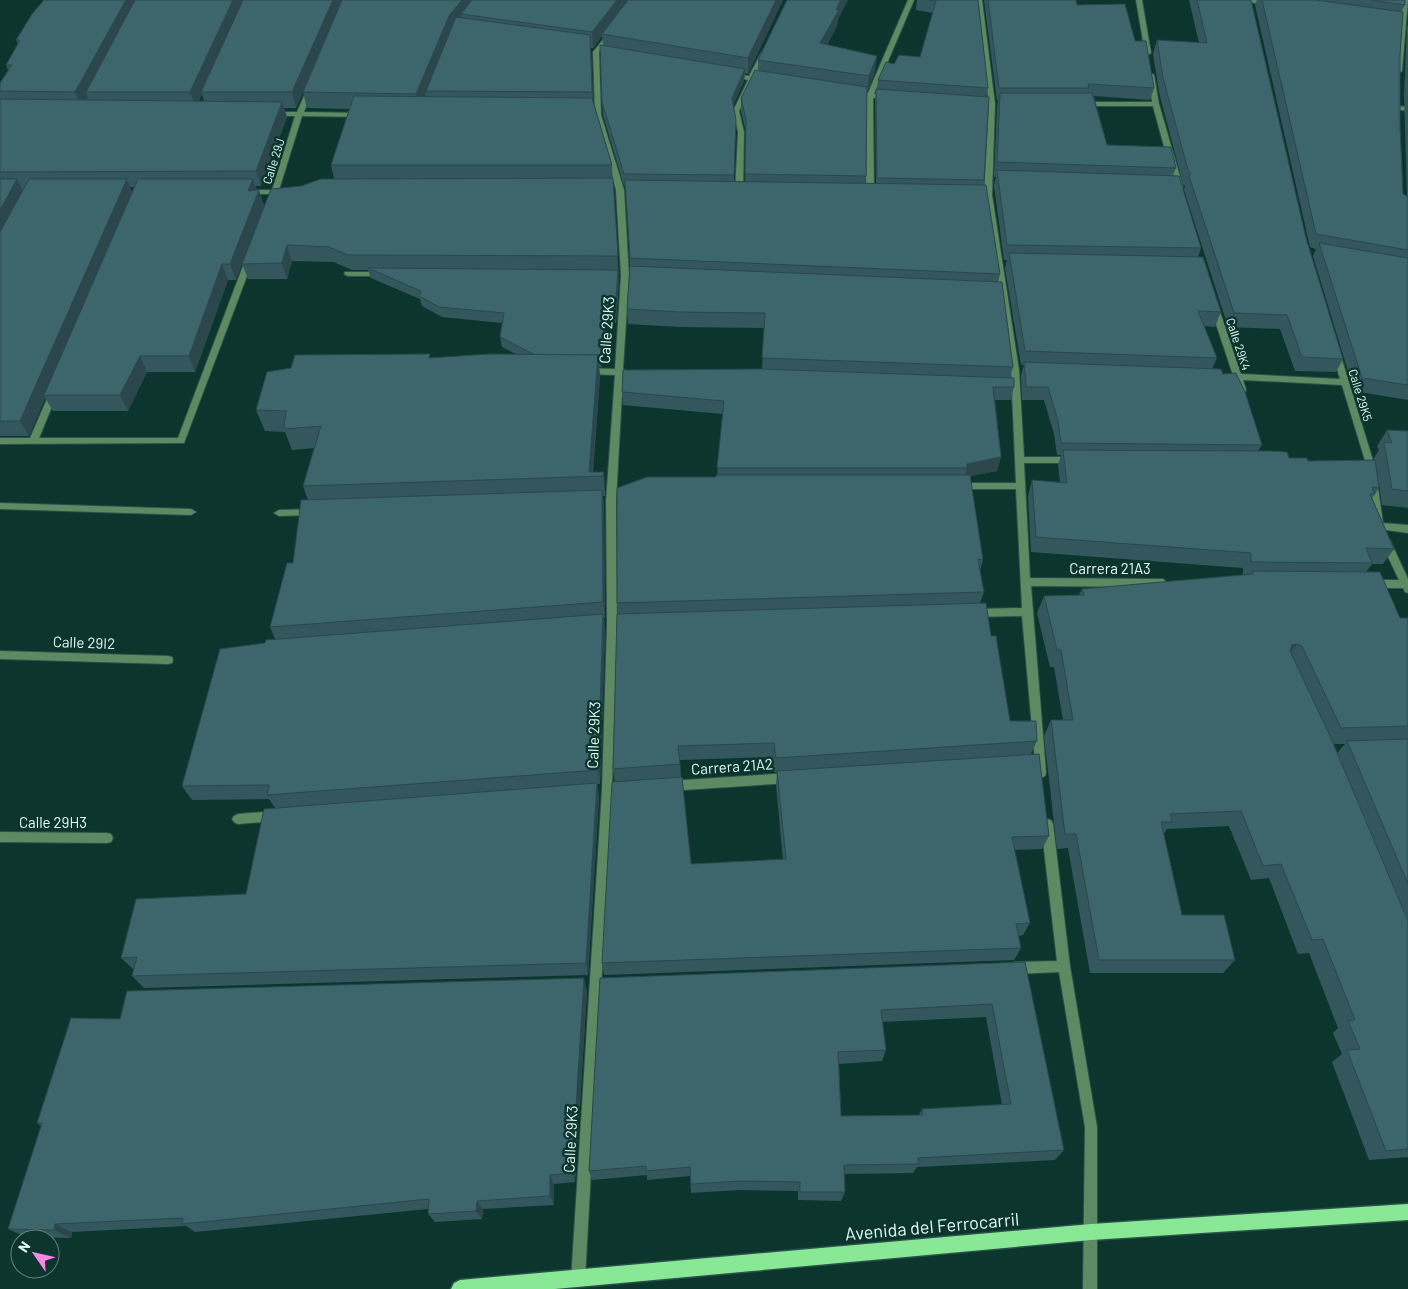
<svg xmlns="http://www.w3.org/2000/svg" width="1408" height="1289" viewBox="0 0 1408 1289" font-family="Barlow,sans-serif">
  <style>
    .lines { fill: none; stroke-linecap: round; stroke-linejoin: round }
    .minor-casing { stroke: #2a514a; stroke-width: 2 }
    .primary-casing { stroke: #2a514a; stroke-width: 3 }
    .minor { fill: #5e8a63; fill-rule: evenodd }
    .primary { fill: #88e895; fill-rule: evenodd }
    .wall { fill: #34575d; fill-rule: evenodd }
    .shaded-wall { fill: #2b474c }
    .building { fill: #3d656c; stroke: #2b474c; fill-rule: evenodd }
    .labels { text-anchor: middle; dominant-baseline: central; stroke-width: 5; stroke-linejoin: round; paint-order: stroke }
    .far-street-label { font-size: 12px; fill: #e4faf4; stroke: #0c352e }
    .street-label { font-size: 15px; fill: #e4faf4; stroke: #0c352e }
    .near-street-label { font-size: 18px; fill: #e4faf4; stroke: #0c352e }
  </style>
  <rect width="100%" height="100%" fill="#0c352e"/>
  <g class="lines">
    <defs>
      <g id="minor">
        <path d="M908 0H914L874 94 888 95 891 97 888 99 873 98 874 194 870 196 866 194 867 97 855 96 852 94 855 92 868 93Z"/>
        <path d="M976 0H982L995 104 992 195 1019 370 1024 457H1073L1077 460 1073 463H1024L1030 578 1163 579 1168 583 1163 587 1031 586 1046 773 1045 776 1041 778 1037 776 1036 773 1022 616 975 617 972 616 970 613 972 610 975 609 1022 608 1016 489H958L953 486 958 483H1016L1011 370 984 195 989 104Z"/>
        <path d="M1136 0H1142L1151 53 1148 55 1145 53Z"/>
        <path d="M1240 0H1255L1272 4 1269 6Z"/>
        <path d="M1403 0H1408L1402 71 1399 73 1396 71 1399 22Z"/>
        <path d="M611 31 614 33 599 52 601 115 624 190 629 276 623 369 627 372 623 375 616 501 617 624 612 790 585 1280 583 1285 578 1287 573 1285 571 1280 602 790 607 624 606 501 615 375 585 374 581 371 585 368 615 369 621 276 616 190 595 115 593 52 609 32Z"/>
        <path d="M764 51 767 53 755 77 767 81 764 83 754 81 739 111 744 132 743 192 739 194 735 192 738 132 733 111 748 80 728 75 731 73 749 76 761 53Z"/>
        <path d="M1151 73 1154 75 1159 104 1183 187 1182 189 1175 187 1153 106H1082L1079 104 1082 102H1152L1148 75Z"/>
        <path d="M310 87 313 89 304 112 361 113 364 115 361 117 302 116 279 190H284V194H278L276 200H273L269 198 271 194H243V190H272L295 116H273L270 114 273 112H297L307 89Z"/>
        <path d="M1396 106 1408 107V111L1394 109V107Z"/>
        <path d="M246 258H252L253 260 184 443 0 444V438H30L50 392 54 389 58 392 39 438H178Z"/>
        <path d="M345 272H382L386 274 382 276H348L344 274Z"/>
        <path d="M1214 303 1218 306 1241 374 1340 379 1332 352 1333 350H1339L1375 467 1383 523 1408 525V533L1379 529 1374 526 1375 524 1367 467 1342 385 1243 380 1246 390 1245 392H1239L1234 380 1230 377 1233 375 1210 306Z"/>
        <path d="M0 503 191 509 196 512 191 515 0 509Z"/>
        <path d="M314 509 319 512 314 515 279 516 274 513 279 510Z"/>
        <path d="M1385 536 1390 540 1408 579V593L1405 592 1403 588H1372L1367 584 1372 580H1399L1380 540Z"/>
        <path d="M0 651 168 656 172 657 173 660 172 663 168 664 0 659Z"/>
        <path d="M789 773 793 775 794 778 793 781 789 783 669 791 665 789 664 786 665 783 669 781Z"/>
        <path d="M275 811 279 813 281 816 279 819 275 821 238 824 234 822 232 819 234 816 238 814Z"/>
        <path d="M1047 819 1051 820 1053 824 1070 966 1097 1127V1289H1083L1085 1127 1059 972 1014 974 1010 972 1008 968 1010 964 1014 962 1057 961 1041 824 1043 820Z"/>
        <path d="M0 832 107 833 111 834 113 838 111 842 107 843 0 842Z"/>
      </g>
      <path id="primary" d="M1408 1204V1220L1091 1240 555 1289H451L454 1283 460 1280 1091 1224Z"/>
    </defs>
    <use href="#minor" class="minor-casing"/>
    <use href="#primary" class="primary-casing"/>
    <use href="#minor" class="minor"/>
    <use href="#primary" class="primary"/>
  </g>
  <g class="wall">
    <path d="M44 0H783L748 74 745 73 744 81 733 106 734 182H745L746 132 741 111V98L758 71V60L787 0H848L838 19 837 26 827 45 875 72 867 92 866 176 865 183 876 184 875 100 878 80 894 64 920 57 933 13 916 10 917 0H978L988 88 986 97 984 180V185L1000 274 998 282 1013 367 1010 378 1014 387 1011 400H995L1001 457 997 471 970 476 983 560 980 571 984 592 980 603 991 636 1010 721 1037 741 1031 754 1049 836 1042 849 1015 850 1030 923 1023 935 1018 936 1021 948 1014 960 604 975 602 963 615 782 613 769 618 614 617 603 716 477 717 475 723 414 623 405 622 392 762 369 764 328 680 327 628 324 627 309 630 266 626 186H624L603 115 602 102 603 45 602 36 593 48H591L593 100 612 165 619 280 616 323 607 322 601 367H599L600 377 593 472H604L605 493V496H603L604 507 605 618H604L605 630 600 784H597L599 797 588 975 144 988 132 976 134 970 121 958 246 894 275 808 269 799 192 800 182 786 265 643 275 639 270 627 293 563 308 500 303 486 314 448 292 450 285 432 265 431 256 410 431 358 516 354 502 347 500 337 502 323 442 317 422 306 420 299 371 278 368 270H352L334 262 292 261 287 279H248L242 264 236 280H228L195 372H147L128 411H53L45 398 29 436H0V83L8 70 6 65 18 44 16 40ZM303 92 307 108 349 109 331 165 334 179 301 186 264 205 255 186H261L287 117 284 108H296ZM202 94 204 101H199ZM130 187H134L132 192ZM773 757 774 772H777L776 785 783 860 691 864 681 777 680 760Z"/>
    <path d="M984 0H1076L1077 5 1135 41 1154 88 1150 100 1094 96 1107 145 1176 168 1173 175 1201 248 1198 257 1221 312 1215 327 1204 326 1217 358 1212 369 1223 374 1262 445 1258 451 1289 458 1308 461 1375 460 1374 458 1379 450 1377 446 1387 430 1408 431V508L1382 505 1379 484V488L1372 498 1394 549 1383 564H1372L1366 572 1400 618H1408V1157L1369 1160 1332 1062 1342 1054 1333 1033 1338 1028 1309 953 1298 954 1269 878 1251 880 1229 826 1167 829 1164 834 1182 915 1235 960 1223 973H1090L1068 848 1057 849 1044 736 1051 720H1063L1054 667H1050L1037 613 1044 596 1079 595 1082 589 1243 575V568L1031 552 1028 496 1032 480 1060 482 1058 465 1061 455H1057L1054 434 1044 400H1022L1021 375 1024 365H1021L1005 268 1007 260H1004L994 185 996 177H994L997 108 998 100H997ZM1334 744H1345L1337 753Z"/>
    <path d="M1189 0H1251L1306 238 1343 359 1336 372 1295 371 1280 329 1228 327 1184 190 1185 186 1183 184 1159 92 1153 54 1157 40 1199 43Z"/>
    <path d="M1257 0H1405V5L1401 12 1400 56V126L1403 194 1407 197 1404 94 1407 27 1408 25V400L1354 391 1313 256 1316 249 1310 247 1255 5Z"/>
    <path d="M1025 962 1064 1150 1055 1160 917 1167 913 1173 844 1174 845 1192 841 1201 798 1200V1191L740 1190 691 1193 690 1176 647 1180V1175L592 1180 589 1171 600 978ZM986 1017 1002 1105 922 1109 919 1115 841 1116 839 1064 882 1061 886 1050 882 1022Z"/>
    <path d="M587 991 575 1182 554 1184V1205L483 1209 482 1219 435 1222 428 1214V1209L195 1232 186 1226 72 1232 71 1238 26 1237 8 1229 41 1126 37 1123 120 1019Z"/>
  </g>
  <g class="shaded-wall">
    <path d="M126 0H140L86 92 88 97 82 108 75 92Z"/>
    <path d="M233 0H245L201 92 202 94 196 108 190 92Z"/>
    <path d="M333 0H343L296 108 292 92Z"/>
    <path d="M462 0H477L461 14 462 19 451 31 419 110 416 94 449 16Z"/>
    <path d="M617 0H630L602 34V36L593 48 592 32Z"/>
    <path d="M776 0H783L748 74V58Z"/>
    <path d="M841 0H848L838 19 837 26 819 59 820 43Z"/>
    <path d="M590 35 591 55 593 111 592 92Z"/>
    <path d="M877 56 875 72 867 92 869 76Z"/>
    <path d="M745 69 744 81 731 110 732 98Z"/>
    <path d="M282 102 287 117 261 186 256 171Z"/>
    <path d="M17 179 25 195 0 241V210Z"/>
    <path d="M127 179 133 195 44 395 45 398 29 436 20 421Z"/>
    <path d="M253 179 258 194 259 190 264 205 236 280 230 264 248 191Z"/>
    <path d="M287 245 292 261 287 279 282 263Z"/>
    <path d="M222 264 228 280 195 372 189 356Z"/>
    <path d="M618 270 619 280 616 323 615 313Z"/>
    <path d="M606 312 607 322 601 367 600 357Z"/>
    <path d="M598 355 600 377 592 476 589 472Z"/>
    <path d="M140 356 147 372 128 411 120 395Z"/>
    <path d="M1001 457 997 471 965 477 967 468V464Z"/>
    <path d="M604 472 605 493V496L603 476Z"/>
    <path d="M602 490 604 507 605 618 603 602Z"/>
    <path d="M603 614 605 630 600 784 598 770Z"/>
    <path d="M1297 644 1285 661 1292 645Z"/>
    <path d="M597 783 599 797 588 975 586 963Z"/>
    <path d="M584 978 587 991 575 1182 572 1173Z"/>
    <path d="M550 1175 554 1184V1205L550 1196Z"/>
    <path d="M477 1201 483 1209 482 1219 476 1211Z"/>
    <path d="M55 1224 72 1232 71 1238 54 1230Z"/>
  </g>
  <g class="building">
    <path d="M44 0H126L75 92 0 91V83L12 65H6L20 40H16L32 14Z"/>
    <path d="M135 0H233L190 92H86Z"/>
    <path d="M243 0H333L292 92H201Z"/>
    <path d="M342 0H462L449 16 416 94 303 92Z"/>
    <path d="M472 0H617L592 32 461 14Z"/>
    <path d="M628 0H776L748 58 602 34Z"/>
    <path d="M787 0H841L836 10H839L820 43 877 56 869 76 758 60Z"/>
    <path d="M928 0H978L988 88 878 80 886 62 894 64 899 55 920 57 936 1Z"/>
    <path d="M988 0H1076L1077 5 1125 4 1135 41H1146L1154 88 1088 84 1089 88H999Z"/>
    <path d="M1197 0H1251L1306 238 1343 359 1302 357 1287 315 1234 313 1189 176 1191 173 1188 170 1163 78 1157 40 1207 43Z"/>
    <path d="M1262 0H1316L1403 12 1400 56V126L1403 194 1408 197V250L1316 234Z"/>
    <path d="M1371 0H1405V5Z"/>
    <path d="M456 17 590 35 592 92 426 91Z"/>
    <path d="M600 45 745 69 732 98 736 120 734 175 624 174 602 102Z"/>
    <path d="M755 70 867 87 866 176 745 174 746 119 741 98Z"/>
    <path d="M876 89 989 97 984 180 877 178Z"/>
    <path d="M1000 93H1092L1107 145 1171 147 1176 168 997 162Z"/>
    <path d="M354 96 592 98 612 165H331Z"/>
    <path d="M0 99 282 102 256 171 0 172Z"/>
    <path d="M997 170 1179 176 1201 248 1007 245Z"/>
    <path d="M613 178 618 256 348 255 329 247 287 245 282 263 242 264 271 189 301 186 321 179Z"/>
    <path d="M0 179H17L0 210Z"/>
    <path d="M29 179H127L20 421H0V232Z"/>
    <path d="M138 179H253L248 191 259 190 230 264H222L189 356H140L120 395H44Z"/>
    <path d="M625 180 986 185 1000 274 630 258Z"/>
    <path d="M1319 243 1408 258V385L1362 378Z"/>
    <path d="M1009 253 1203 257 1221 312 1198 311 1217 358 1025 351Z"/>
    <path d="M630 266 1002 282 1013 367 762 358 765 313 679 312 627 309Z"/>
    <path d="M368 268 618 270 615 313 606 312 600 357H598V355H535L500 337 504 313 439 307 419 296 421 291Z"/>
    <path d="M430 354 429 358 489 354 598 355 589 472H604L603 476 303 486 321 426 284 429 286 411 256 410 267 372 291 368 295 355Z"/>
    <path d="M1024 362 1221 369 1223 374 1236 373 1245 392 1262 445 1061 443 1058 421 1048 387H1026Z"/>
    <path d="M762 369 1014 378V387H993L1001 457 967 464V468H717L724 401 622 392 623 370Z"/>
    <path d="M1387 430 1408 431V491L1392 489 1384 442 1392 443Z"/>
    <path d="M1063 450 1271 451 1287 452 1289 458H1307L1308 461 1375 460 1379 488 1372 487 1375 494H1370L1394 549 1366 548 1372 563 1251 562V553L1036 537 1032 480 1067 483Z"/>
    <path d="M716 475H970L983 560 978 559 984 592 617 603V488L647 477H716Z"/>
    <path d="M602 490 603 602 270 627 287 563H293L301 500Z"/>
    <path d="M1253 571 1380 572 1400 618H1408V726L1341 728 1302 646 1297 644 1292 645 1290 651 1330 736 1408 921V1149L1386 1151 1347 1050 1360 1049 1348 1021 1355 1020 1323 939 1312 940 1281 864 1263 866 1241 811 1170 814 1172 822H1161L1182 915H1224L1235 960H1099L1076 834H1065L1051 720H1073L1061 650H1057L1044 596 1084 595 1082 589 1253 574Z"/>
    <path d="M986 603 991 636H996L1010 721H1036L1037 741 776 758 774 743 678 746 680 764 613 769 617 614Z"/>
    <path d="M603 614 598 770 267 795 269 785 182 786 220 649 265 643 266 640Z"/>
    <path d="M1408 739V884L1347 741Z"/>
    <path d="M1039 754 1049 836 1012 837 1030 923 1016 924 1021 948 602 963 612 782 682 777 691 864 786 859 777 771Z"/>
    <path d="M597 783 586 963 132 976 137 957 121 958 136 899 246 894 264 809Z"/>
    <path d="M1025 962 1064 1150 918 1158V1164L844 1165 845 1192H800V1182L741 1181 691 1184 690 1167 646 1171V1166L589 1171 600 978ZM992 1004 1011 1104 922 1109 923 1115 841 1116 838 1052 886 1050 881 1010Z"/>
    <path d="M584 978 572 1173 550 1175V1196L477 1201 476 1211 428 1214 429 1199 182 1224 183 1218 55 1224 54 1230 8 1229 42 1123H37L71 1018 120 1019 127 991Z"/>
  </g>
  <g class="labels">
    <g class="far-street-label">
      <text transform="translate(273 161) rotate(-73)">Calle 29J</text>
      <text transform="translate(1239 344) rotate(72)">Calle 29K4</text>
      <text transform="translate(1361 395) rotate(73)">Calle 29K5</text>
    </g>
    <g class="street-label">
      <text transform="translate(606 330) rotate(-86)">Calle 29K3</text>
      <text x="1110" y="568">Carrera 21A3</text>
      <text transform="translate(84 642) rotate(2)">Calle 29I2</text>
      <text transform="translate(593 735) rotate(-88)">Calle 29K3</text>
      <text transform="translate(732 766) rotate(-4)">Carrera 21A2</text>
      <text x="53" y="822">Calle 29H3</text>
      <text transform="translate(570 1139) rotate(-87)">Calle 29K3</text>
    </g>
    <g class="near-street-label">
      <text transform="translate(932 1226) rotate(-5)">Avenida del Ferrocarril</text>
    </g>
  </g>
  <g transform="translate(35 1254) rotate(304)"><circle r="24" fill="#0c352e" stroke="#62847d"/>
  <path d="M0-4L9 19L0 12L-9 19Z" fill="#fc86e4"/>
  <text y="-8" font-size="14" font-weight="bold" text-anchor="middle" fill="#e4faf4">N</text>
  </g>
</svg>
